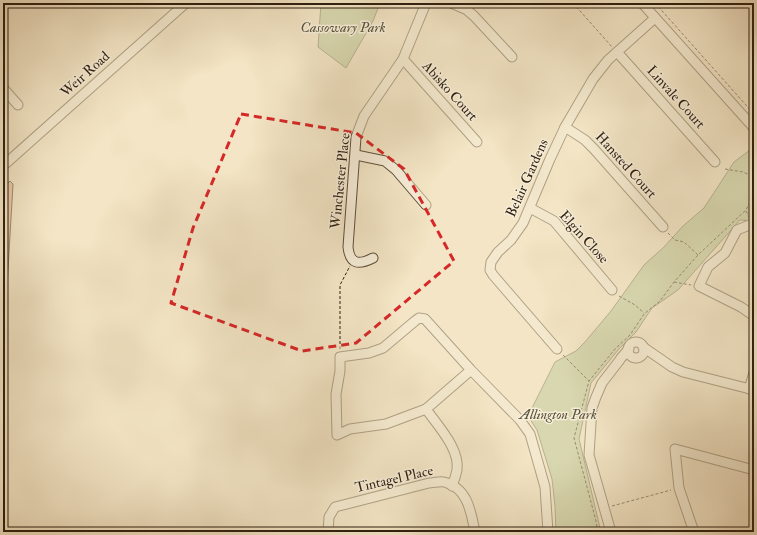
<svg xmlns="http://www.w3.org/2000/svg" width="757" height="535" viewBox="0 0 757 535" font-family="'IM FELL Double Pica',serif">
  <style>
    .green { fill: #b9c596; stroke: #747252 }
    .building { fill: #e8a688; stroke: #2e1f0f }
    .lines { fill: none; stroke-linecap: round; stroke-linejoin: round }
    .minor-casing { stroke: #5f503c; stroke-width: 11 }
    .path { stroke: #2e1f0f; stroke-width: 1; stroke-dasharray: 3 2; stroke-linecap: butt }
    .minor { stroke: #f7eed9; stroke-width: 9 }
    .marked { fill: none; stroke: #d62828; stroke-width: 3; stroke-dasharray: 8 5; stroke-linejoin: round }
    .labels { text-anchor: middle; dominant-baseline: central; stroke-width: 3; stroke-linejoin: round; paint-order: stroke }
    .park-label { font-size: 14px; font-style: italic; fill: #585138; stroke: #f7eed9 }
    .street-label { font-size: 14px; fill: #2e1f0f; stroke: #f7eed9 }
  </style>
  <rect width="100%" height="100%" fill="#f3e5c5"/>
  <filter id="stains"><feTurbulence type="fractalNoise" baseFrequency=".005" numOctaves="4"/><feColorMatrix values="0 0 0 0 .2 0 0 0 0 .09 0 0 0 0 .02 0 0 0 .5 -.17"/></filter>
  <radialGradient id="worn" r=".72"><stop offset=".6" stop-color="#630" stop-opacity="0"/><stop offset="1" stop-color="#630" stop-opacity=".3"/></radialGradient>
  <g class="green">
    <path d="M321 3H380L373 21 346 68 318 47Z"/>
    <path d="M754 147V221L740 220 678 290 652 308 636 332 619 349 591 383 579 439 601 532H556L555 506 552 479 537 430 528 416 555 362 576 351 585 342 611 311 644 265 664 247 683 226 704 208 734 162Z"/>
  </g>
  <path class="building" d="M10 181 13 184 7 287H3V187Z"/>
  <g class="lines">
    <defs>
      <g id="minor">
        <path d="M451 3 467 10 474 16 512 57"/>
        <path d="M642 3 754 128"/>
        <path d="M617 52 715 162"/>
        <path d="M403 59 477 142"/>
        <path d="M3 88 18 105"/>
        <path d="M565 127 585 140 594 149 663 227"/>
        <path d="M356 155 385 161 396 170 426 205"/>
        <path d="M3 166 186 3"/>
        <path d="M530 208 554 221 612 290"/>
        <path d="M754 225 752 224 737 230 725 253 708 267 699 286 741 307 754 316"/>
        <path d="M373 258C359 265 350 265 348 247L356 137 364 116 403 59 426 3"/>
        <circle cx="636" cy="350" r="8"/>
        <path d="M643 347 672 367 683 372 754 390"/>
        <path d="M557 349 493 275 490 270 491 262 498 252 511 240 523 223 550 159 565 127 593 79 608 60 655 18"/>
        <path d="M471 370 426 409 386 424 350 429 337 435 336 394 340 371V357L369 353 383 348 415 321 419 318 425 319 471 370 520 420 530 434 545 487 548 532"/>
        <path d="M749 389 754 373"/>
        <path d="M426 409C438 426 460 449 457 470 456 475 454 481 452 486"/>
        <path d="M328 532 329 517 335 507 429 483C433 483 440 481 444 482 468 488 471 512 475 532"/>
        <path d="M611 532 589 455 592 408 596 397 602 383 619 361 621 358 629 349"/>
        <path d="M694 532 679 488 675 449 754 470"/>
      </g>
    </defs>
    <use href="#minor" class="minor-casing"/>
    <g class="path">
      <path d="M573 3 612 47"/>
      <path d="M655 3 754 114"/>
      <path d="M725 169 743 172 754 177"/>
      <path d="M746 211 749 217"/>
      <path d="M668 233 675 240 684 242 698 255"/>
      <path d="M674 282 691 285"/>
      <path d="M619 296 635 305 644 313"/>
      <path d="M340 349V285L350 266"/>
      <path d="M563 355 589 381"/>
      <path d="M612 506 671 490"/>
      <path d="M598 532 596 521 574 438 589 381 615 349 630 335 644 314 660 301 674 282 698 255 746 210 754 194"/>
    </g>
    <use href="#minor" class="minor"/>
  </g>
  <path d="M0 0H757V535H0ZM241 114 356 133 404 169 454 261 356 343 302 351 171 303 193 228Z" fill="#f3e5c5" fill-opacity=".55" fill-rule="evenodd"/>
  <path class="marked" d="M241 114 356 133 404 169 454 261 356 343 302 351 171 303 193 228Z"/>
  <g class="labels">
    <g class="park-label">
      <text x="343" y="27">Cassowary Park</text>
      <text x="558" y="414">Allington Park</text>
    </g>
    <g class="street-label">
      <text transform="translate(85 74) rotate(-42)">Weir Road</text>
      <text transform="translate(450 91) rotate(48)">Abisko Court</text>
      <text transform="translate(676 97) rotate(48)">Linvale Court</text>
      <text transform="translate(626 165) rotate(48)">Hansted Court</text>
      <text transform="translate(527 178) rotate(-66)">Belair Gardens</text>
      <text transform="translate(340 181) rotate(-84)">Winchester Place</text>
      <text transform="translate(584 237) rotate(48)">Elgin Close</text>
      <text transform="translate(394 479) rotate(-13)">Tintagel Place</text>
    </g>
  </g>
  <rect width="757" height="535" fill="none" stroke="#f3e5c5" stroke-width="16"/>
  <rect x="4" y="4" width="749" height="527" fill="none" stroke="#2e1f0f" stroke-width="2"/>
  <rect x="8" y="8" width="741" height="519" fill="none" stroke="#2e1f0f"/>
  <rect width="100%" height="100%" filter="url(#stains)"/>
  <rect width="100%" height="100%" fill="url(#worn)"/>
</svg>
